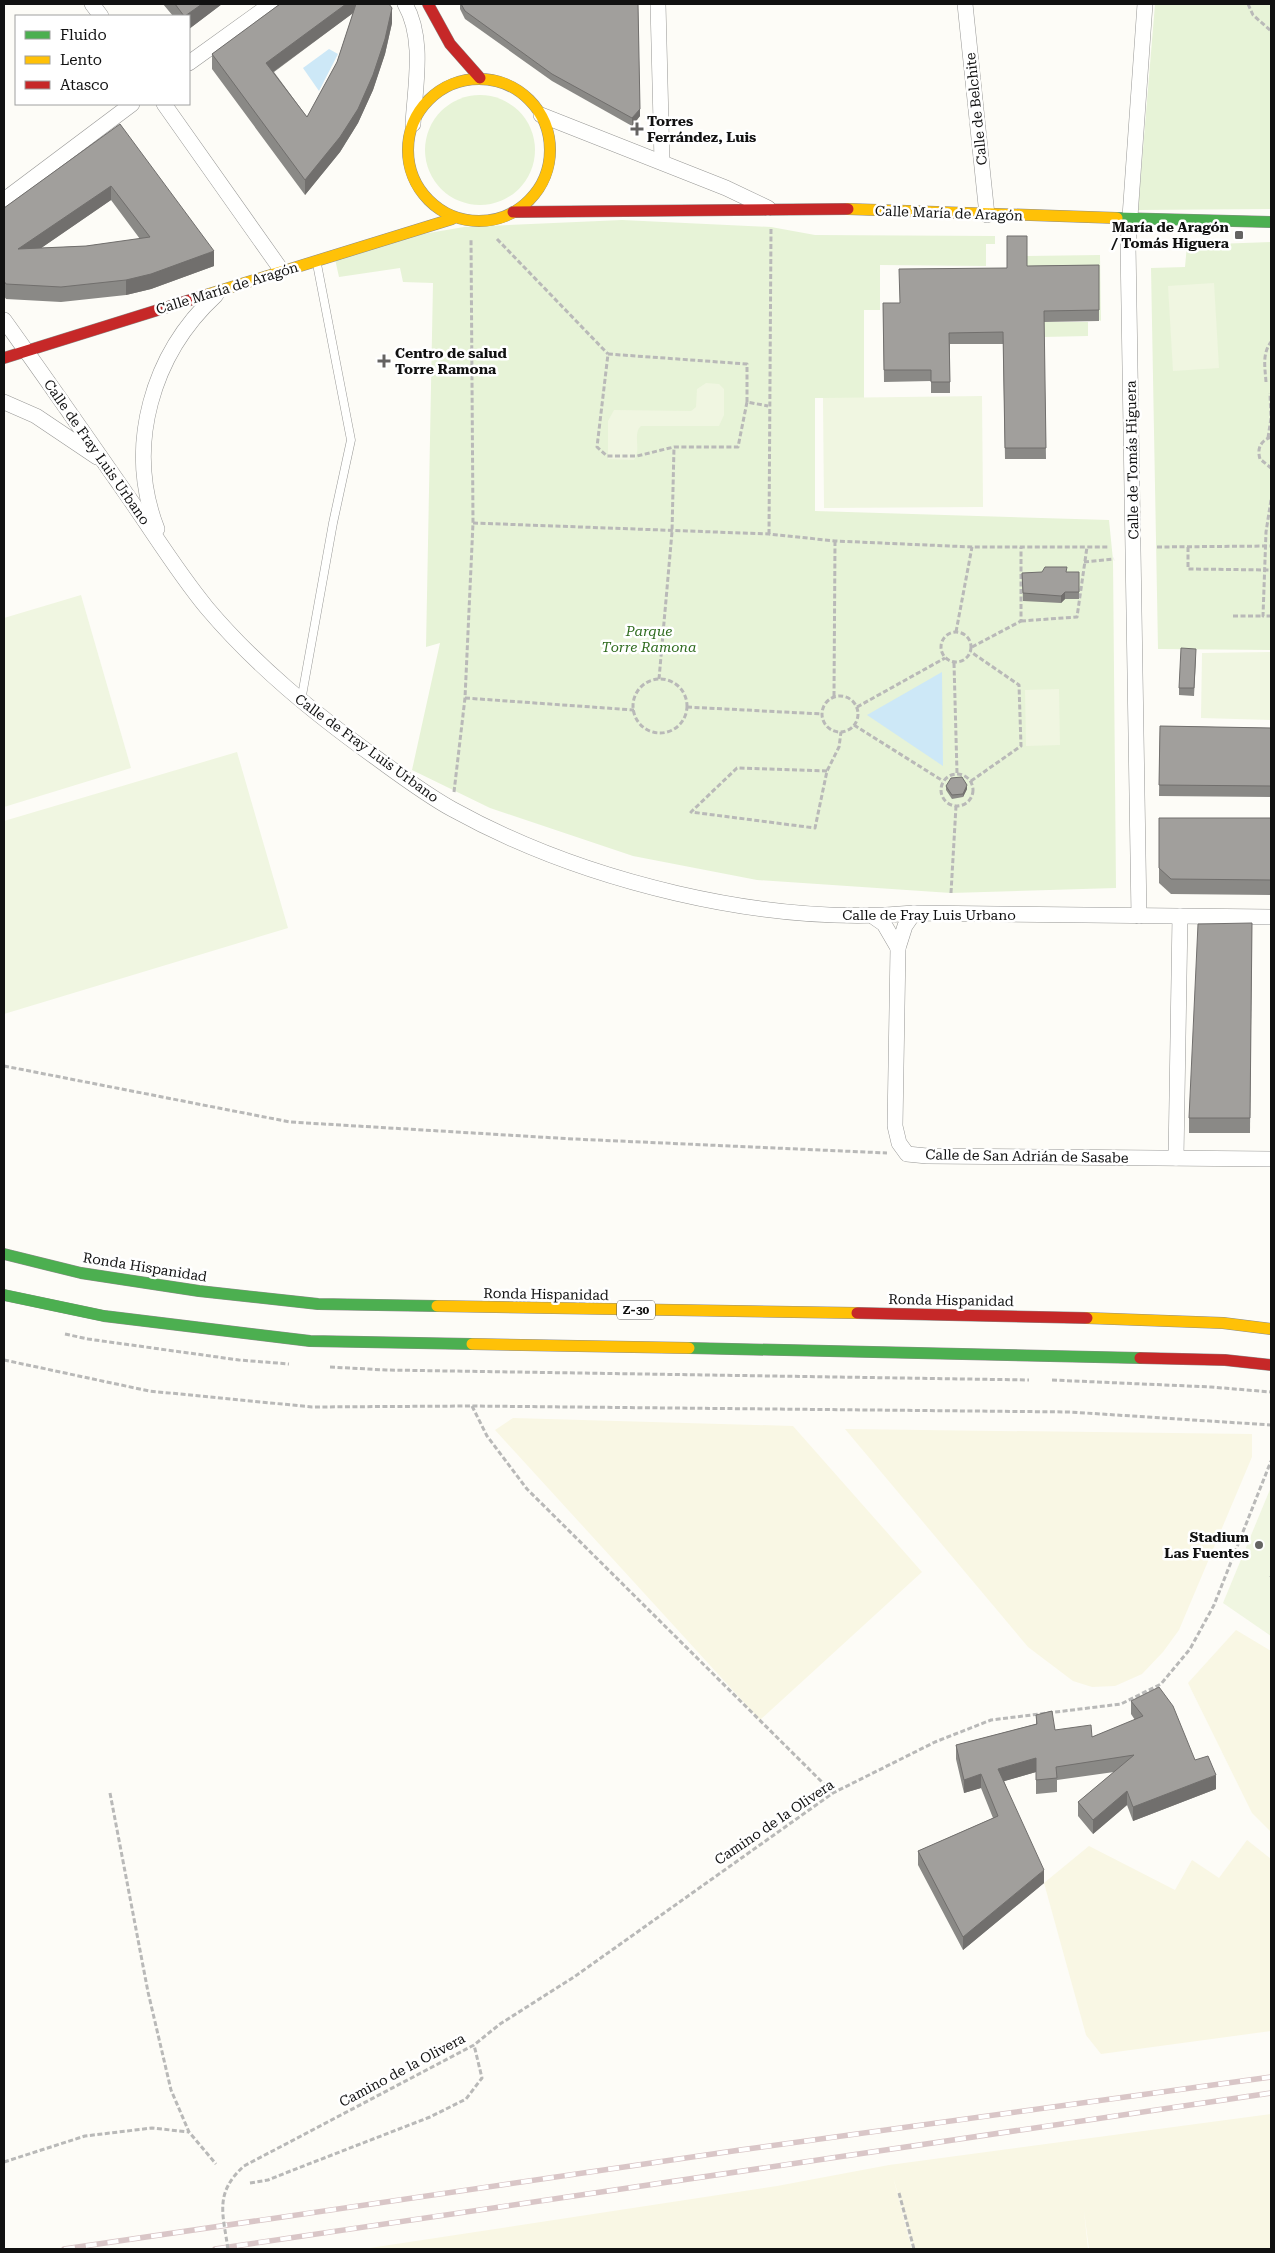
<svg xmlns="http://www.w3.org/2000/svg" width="1275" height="2253" viewBox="0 0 1275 2253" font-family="'Roboto Serif',serif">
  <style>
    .farmland { fill: #f9f7e4 }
    .green { fill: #e7f3d7 }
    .pitch { fill: #f0f6e1 }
    .water { fill: #cde8f7 }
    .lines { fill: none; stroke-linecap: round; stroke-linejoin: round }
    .lane-casing { stroke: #979795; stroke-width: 9 }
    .street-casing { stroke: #979795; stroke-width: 16 }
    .fast-casing { stroke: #8e8d8b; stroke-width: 12 }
    .slow-casing { stroke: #8e8d8b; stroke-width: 12 }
    .jam-casing { stroke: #8e8d8b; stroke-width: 12 }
    .path { stroke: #b9b9b8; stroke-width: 3; stroke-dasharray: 5 2.5; stroke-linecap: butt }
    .lane { stroke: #fffffe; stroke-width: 8 }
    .street { stroke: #fffffe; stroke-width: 15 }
    .fast { stroke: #4caf50; stroke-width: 11 }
    .slow { stroke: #ffc107; stroke-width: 11 }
    .jam { stroke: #c62828; stroke-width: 11 }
    .rail-casing { stroke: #d9c6c7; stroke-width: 5.5 }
    .rail { stroke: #fff; stroke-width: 4; stroke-dasharray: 11; stroke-linecap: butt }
    .path-bridge { stroke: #b9b9b8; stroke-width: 3; stroke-dasharray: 5 2.5; stroke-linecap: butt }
    .wall { fill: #8a8986; fill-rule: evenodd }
    .shaded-wall { fill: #716f6d }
    .building { fill: #a19f9c; stroke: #716f6d; fill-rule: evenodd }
    .poi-dot { fill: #646362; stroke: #fff; stroke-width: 2 }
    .labels { text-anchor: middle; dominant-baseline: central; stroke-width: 5; stroke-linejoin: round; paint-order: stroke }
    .shield { fill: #fff; stroke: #585858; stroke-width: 1 }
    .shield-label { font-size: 12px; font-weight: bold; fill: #111 }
    .street-label { font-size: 14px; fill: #111; stroke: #fff }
    .poi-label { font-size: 14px; font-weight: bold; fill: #111; stroke: #fff; text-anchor: start }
    .park-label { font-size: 14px; font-style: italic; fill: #2f6b1f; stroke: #fff }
  </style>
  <rect width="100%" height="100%" fill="#fdfcf7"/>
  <g class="farmland">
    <path d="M513 1418 793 1426 922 1572 760 1720 495 1430Z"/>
    <path d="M845 1429 1252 1434V1457L1179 1630 1163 1652 1142 1674 1115 1686 1092 1687 1073 1681 1028 1647Z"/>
    <path d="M1236 1630 1271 1651V1832L1252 1813 1188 1683Z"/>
    <path d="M1247 1840 1271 1859V2031L1101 2054 1086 2035 1044 1883 1089 1846 1175 1890 1192 1860 1219 1878Z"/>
    <path d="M1271 2114V2249H1089L1084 2211 1088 2249H914L893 2177 912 2249H363L777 2186 889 2165Z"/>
  </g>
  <g class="green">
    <path d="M1155 4H1271V209L1138 210Z"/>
    <circle cx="480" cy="150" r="55"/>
    <path d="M622 220 771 227 815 235 995 236V244H986V266L880 265V310H864V398H815V511L1109 520 1113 560 1116 888 951 893 757 880 633 856 490 808 412 770 440 643 426 647 433 283 403 282 400 268 339 277 335 259 423 234 464 227Z"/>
    <path d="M1271 242V650L1158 649 1151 268 1185 267 1187 245Z"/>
    <path d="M1100 255 1101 321 1027 277V256Z"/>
    <path d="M1043 322H1088V336L1043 337Z"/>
  </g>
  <g class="pitch">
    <path d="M1214 283 1219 368 1173 371 1168 286Z"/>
    <path d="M706 383 719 384 724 389V415L719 426H641C632 434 642 450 634 460L608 459V421L614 410 691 411 696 407 697 389Z"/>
    <path d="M982 396 983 507 824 508 823 398Z"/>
    <path d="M81 595 131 768 4 807V618Z"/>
    <path d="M1271 652V720L1201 718 1202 653Z"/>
    <path d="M1059 689 1060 745 1026 746 1025 690Z"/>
    <path d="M237 752 288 928 4 1014V821Z"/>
    <path d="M1271 1487V1636L1223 1603Z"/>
  </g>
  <g class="water">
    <path d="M329 49 338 54 319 91 303 68Z"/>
    <path d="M942 672 943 766 867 715Z"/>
  </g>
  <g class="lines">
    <defs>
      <path id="lane" d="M301 701 333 523 351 440 317 264"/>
      <g id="street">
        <path d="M92 4 101 16"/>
        <path d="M405 4C425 39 415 86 413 124"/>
        <path d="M658 4 662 162"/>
        <path d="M965 4 987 215"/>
        <path d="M189 63 271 4"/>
        <path d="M164 104 282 271"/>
        <path d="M541 115 726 188 768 208"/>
        <path d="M4 200 132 104"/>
        <path d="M4 320C45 377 86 436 127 495 153 532 178 573 207 608 256 666 314 713 375 757 400 775 425 794 452 809 582 881 766 927 914 913L1271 917"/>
        <path d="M4 402 36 416 97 457"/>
        <path d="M157 529C125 446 152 354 216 295"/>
        <path d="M914 913 905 926 898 948 895 1126 899 1143 907 1154 927 1156 1271 1159"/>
        <path d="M1139 916 1128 245 1145 4"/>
        <path d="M874 917 884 924 898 948"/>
        <path d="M1176 1158 1180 916"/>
      </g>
      <g id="fast">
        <path d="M1117 218 1271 222"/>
        <path d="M4 1254 81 1273 199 1291 318 1304 437 1306"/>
        <path d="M4 1295 104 1316 310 1341 472 1344"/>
        <path d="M689 1348 1140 1358"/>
      </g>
      <g id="slow">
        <circle cx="479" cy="150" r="71"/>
        <path d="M848 209 1117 218"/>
        <path d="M206 295 452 219"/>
        <path d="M437 1306 857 1313"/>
        <path d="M1087 1318 1223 1323 1271 1329"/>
        <path d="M472 1344 689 1348"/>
      </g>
      <g id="jam">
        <path d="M428 4 450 44 480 78"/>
        <path d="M513 212 848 209"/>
        <path d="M4 358 206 295"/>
        <path d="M857 1313 1087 1318"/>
        <path d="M1140 1358 1225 1360 1271 1365"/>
      </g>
    </defs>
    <use href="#lane" class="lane-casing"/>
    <use href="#street" class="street-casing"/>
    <use href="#fast" class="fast-casing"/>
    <use href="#slow" class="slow-casing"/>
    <use href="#jam" class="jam-casing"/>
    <g class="path">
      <path d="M1248 4 1253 15 1271 31"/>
      <path d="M497 239 608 354"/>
      <path d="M1266 382C1265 367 1262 354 1271 342"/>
      <path d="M747 402 738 447H674L637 456H607L597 447 608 354 747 364V402L768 406"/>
      <path d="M1271 437C1260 441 1257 449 1260 459L1271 468"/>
      <path d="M1268 438 1271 418 1270 393"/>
      <path d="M1271 500 1266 532 1263 616H1271"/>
      <path d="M473 523 769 534 835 541 972 547H1109"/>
      <path d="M769 534 771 228"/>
      <path d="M1157 547 1271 546"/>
      <path d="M1188 547V569L1271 570"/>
      <path d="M1084 562 1114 559"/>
      <path d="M1233 616H1263"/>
      <path d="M1021 621 1077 617 1087 547"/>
      <circle cx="956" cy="647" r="15"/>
      <path d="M956 632 972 547"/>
      <path d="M972 647 1021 621V547"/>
      <path d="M954 663 957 773"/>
      <path d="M659 679 672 532 674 447"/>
      <circle cx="660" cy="706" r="27"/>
      <circle cx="840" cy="714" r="18"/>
      <path d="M834 696 835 541"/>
      <path d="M465 698 634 710"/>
      <path d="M687 707 822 714"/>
      <path d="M857 707 945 658"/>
      <path d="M854 725 943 781"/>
      <path d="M827 771 737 768 691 812 815 828 827 771 839 747 841 732"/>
      <circle cx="957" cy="790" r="16"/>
      <path d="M971 781 1021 746 1019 685 971 652"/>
      <path d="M454 792 465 698 473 523 471 238"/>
      <path d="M951 893 956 806"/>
      <path d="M4 1066 290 1122 573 1139 887 1153"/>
      <path d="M65 1334 88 1339 239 1360 289 1364"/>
      <path d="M4 1360 149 1391 312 1407 472 1406 1070 1412 1271 1425"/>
      <path d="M330 1367 386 1370 1029 1380"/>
      <path d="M1052 1380 1211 1387 1271 1392"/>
      <path d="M472 1406 487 1436 527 1489 833 1793"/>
      <path d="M1271 1576V1577"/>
      <path d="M110 1793 148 1992 171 2090 189 2132 216 2164"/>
      <path d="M4 2162 85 2136 152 2128 189 2132"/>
      <path d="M244 2166 474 2045 500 2024 574 1977 833 1793 935 1742 991 1720 1121 1704 1161 1684 1190 1649 1214 1605 1271 1461"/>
      <path d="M250 2183 268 2180 288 2172 430 2117 466 2099 482 2078 474 2045"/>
      <path d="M899 2193 914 2249"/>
    </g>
    <use href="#lane" class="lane"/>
    <use href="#street" class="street"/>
    <use href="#fast" class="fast"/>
    <use href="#slow" class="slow"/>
    <use href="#jam" class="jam"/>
    <defs>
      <g id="rail">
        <path d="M64 2249 740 2150 1271 2077"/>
        <path d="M215 2249 1271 2093"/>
      </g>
    </defs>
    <use href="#rail" class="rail-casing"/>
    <use href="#rail" class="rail"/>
    <path class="path-bridge" d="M228 2249C223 2214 214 2193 244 2166"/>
  </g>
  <g class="wall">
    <path d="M163 4H222L189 29V16H173Z"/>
    <path d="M280 4H389L392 23 385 54 373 90 358 123 340 152 305 195 212 69V54ZM353 13 337 62 307 117 274 72Z"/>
    <path d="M460 4H638L640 116 632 126 552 81 465 19 460 9Z"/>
    <path d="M120 124 214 266 151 289 126 295 61 302 6 299 4 296V208ZM111 200 140 239 86 246 41 248Z"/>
    <path d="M1099 265V321L1044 322 1046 459H1005L1003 344H950V393H931V381L884 382 883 303H900L1007 268 1027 266Z"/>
    <path d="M1079 572V599H1065L1061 603 1023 601 1022 573Z"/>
    <path d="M1196 657 1194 696 1179 695V688Z"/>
    <path d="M1160 726 1271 728V797L1159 796Z"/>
    <path d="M946 786 967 789 963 797 952 799 946 790Z"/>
    <path d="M1159 818H1271V895L1171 894 1159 883Z"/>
    <path d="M1252 923 1250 1133H1189V1118Z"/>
    <path d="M1131 1701 1195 1760 1216 1789 1133 1821 1127 1805 1093 1834 1078 1816V1802L1114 1772 1057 1780V1792L1036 1794V1772L1004 1781 1044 1883 963 1950 918 1865V1851L993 1818 981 1788 964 1793 956 1759V1745L1036 1724V1715L1055 1730 1092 1737 1135 1720 1131 1714Z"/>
  </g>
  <g class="shaded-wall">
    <path d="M202 4H222L189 29V16H185Z"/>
    <path d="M346 4H360V8L266 77V63Z"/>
    <path d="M392 8V23L385 54 373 90 358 123 340 152 305 195V180Z"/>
    <path d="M640 109V116L632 126V118Z"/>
    <path d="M111 186V200L18 264V249Z"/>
    <path d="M214 251V266L151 289 126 295V280Z"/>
    <path d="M1065 592V599L1061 603V596Z"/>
    <path d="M967 785V789L963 797V794Z"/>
    <path d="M1036 1758V1772L998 1783V1769Z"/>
    <path d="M981 1774V1788L964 1793V1780Z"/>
    <path d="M1216 1775V1789L1133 1821V1807Z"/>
    <path d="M1127 1791V1805L1093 1834V1820Z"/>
    <path d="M1044 1870V1883L963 1950V1937Z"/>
  </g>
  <g class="building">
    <path d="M175 4H202L185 16H184Z"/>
    <path d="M280 4H346L266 63 307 117 337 62 356 4H389L392 8 385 39 373 75 358 109 340 137 305 180 212 54Z"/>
    <path d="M461 4H638L640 109 632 118 552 74 465 11Z"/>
    <path d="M120 124 214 251 151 274 126 280 61 287 6 284 4 281V208ZM111 186 150 237 86 246 18 249Z"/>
    <path d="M1007 236H1027V266L1099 265V310L1044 311 1046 448H1005L1003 332 949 333 950 382H931V370H884L883 303H900L899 269 1007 268Z"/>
    <path d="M1045 567H1067L1066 572H1079V592H1065L1061 596 1023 593 1022 573 1042 572Z"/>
    <path d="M1181 648 1196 649 1194 688H1179Z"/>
    <path d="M1160 726 1271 728V786L1159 785Z"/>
    <path d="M962 777 967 785 963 794 952 795 946 786 951 778Z"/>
    <path d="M1159 818H1271V880L1171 879 1159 868Z"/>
    <path d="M1252 923 1250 1118H1189L1198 924Z"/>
    <path d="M1159 1687 1173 1706 1195 1760 1208 1756 1216 1775 1133 1807 1127 1791 1093 1820 1078 1802 1134 1755 1056 1767 1057 1778 1036 1780V1758L998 1769 1044 1870 963 1937 918 1851 998 1816 981 1774 964 1780 956 1745 1037 1724 1036 1715 1052 1711 1055 1730 1091 1725 1092 1737 1143 1716 1131 1701Z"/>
  </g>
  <g class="poi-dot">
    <path d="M634.5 121.5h5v5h5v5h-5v5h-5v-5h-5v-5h5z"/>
    <rect x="1234" y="230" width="10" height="10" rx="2.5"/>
    <path d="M381.5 353.5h5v5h5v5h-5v5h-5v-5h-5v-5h5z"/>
    <circle cx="1259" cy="1545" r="5"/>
  </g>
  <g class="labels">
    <rect class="shield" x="617" y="1300.5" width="38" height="19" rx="4"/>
    <g class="shield-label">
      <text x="636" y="1310">Z-30</text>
    </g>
    <g class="street-label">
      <text transform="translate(976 109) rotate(-96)">Calle de Belchite</text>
      <text transform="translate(949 213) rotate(2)">Calle María de Aragón</text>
      <text transform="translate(227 288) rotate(-17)">Calle María de Aragón</text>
      <text transform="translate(97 452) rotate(55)">Calle de Fray Luis Urbano</text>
      <text transform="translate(1132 460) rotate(-91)">Calle de Tomás Higuera</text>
      <text transform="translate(367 748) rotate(36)">Calle de Fray Luis Urbano</text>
      <text x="929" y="915">Calle de Fray Luis Urbano</text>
      <text transform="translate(1027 1156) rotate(1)">Calle de San Adrián de Sasabe</text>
      <text transform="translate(145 1267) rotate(9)">Ronda Hispanidad</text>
      <text transform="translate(546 1294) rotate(1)">Ronda Hispanidad</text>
      <text transform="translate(951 1300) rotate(1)">Ronda Hispanidad</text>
      <text transform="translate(774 1822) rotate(-34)">Camino de la Olivera</text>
      <text transform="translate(402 2070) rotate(-28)">Camino de la Olivera</text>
    </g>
    <g class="poi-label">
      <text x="647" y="121">Torres<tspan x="647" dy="16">Ferrández, Luis</tspan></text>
      <text x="1229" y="227" text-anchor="end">María de Aragón<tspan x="1229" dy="16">/ Tomás Higuera</tspan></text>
      <text x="395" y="353">Centro de salud<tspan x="395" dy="16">Torre Ramona</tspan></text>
      <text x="1249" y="1537" text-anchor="end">Stadium<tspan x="1249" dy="16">Las Fuentes</tspan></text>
    </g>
    <g class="park-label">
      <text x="649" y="631">Parque<tspan x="649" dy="16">Torre Ramona</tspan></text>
    </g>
  </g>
  <rect width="1275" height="2253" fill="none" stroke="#111111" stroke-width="10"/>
  <rect x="15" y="15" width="175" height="90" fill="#ffffff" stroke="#a0a0a0"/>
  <rect x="25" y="31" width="25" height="8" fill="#4caf50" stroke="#a0a0a0"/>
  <text x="60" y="40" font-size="15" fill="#111111">Fluido</text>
  <rect x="25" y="56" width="25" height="8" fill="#ffc107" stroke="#a0a0a0"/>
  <text x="60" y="65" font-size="15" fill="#111111">Lento</text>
  <rect x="25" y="81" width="25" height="8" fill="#c62828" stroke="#a0a0a0"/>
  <text x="60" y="90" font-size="15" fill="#111111">Atasco</text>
</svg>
